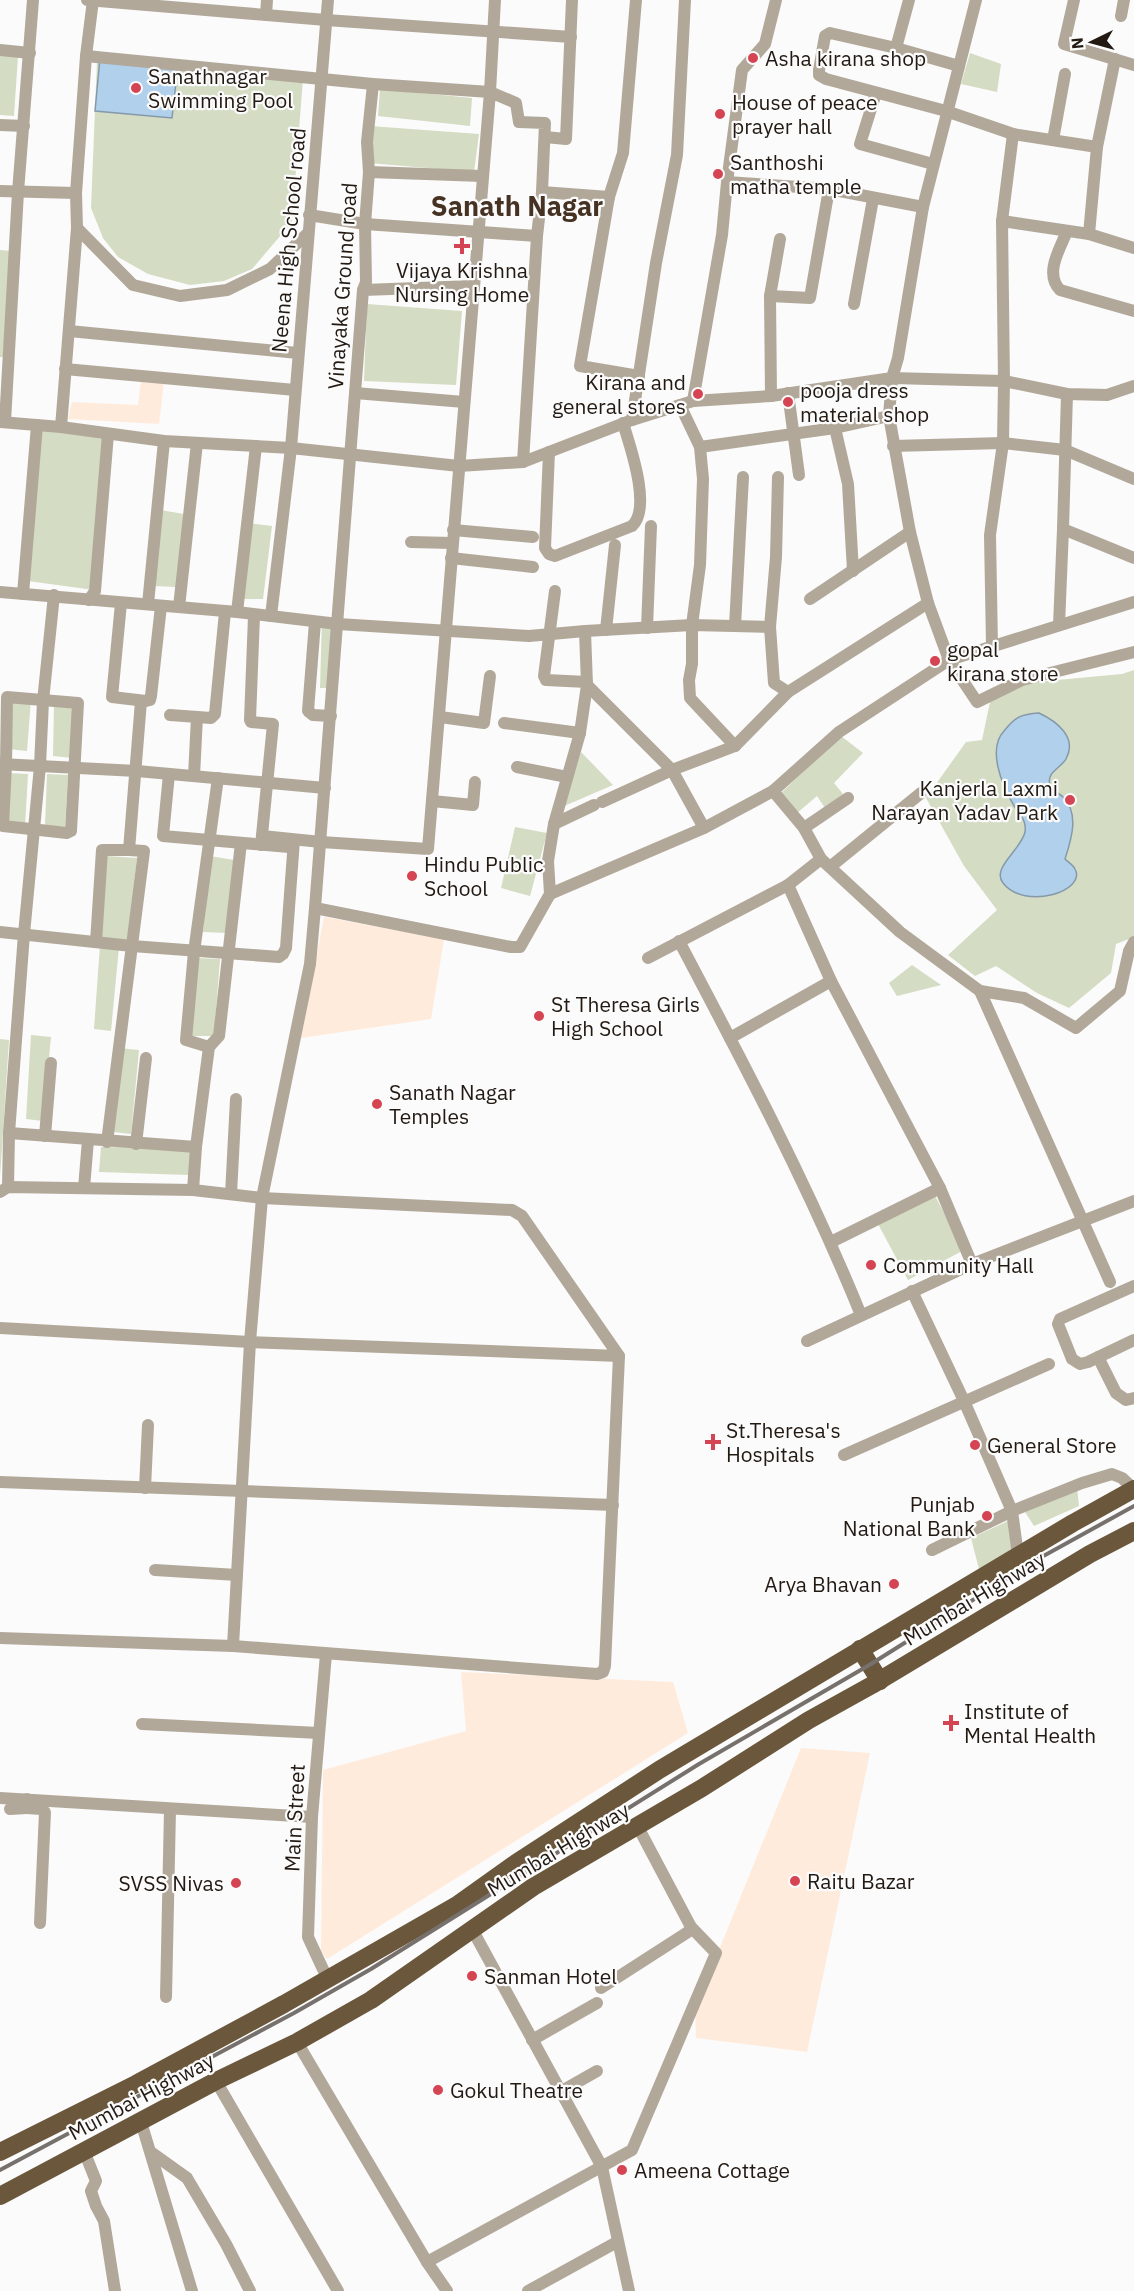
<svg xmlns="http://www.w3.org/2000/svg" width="1134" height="2291" viewBox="0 0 1134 2291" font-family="'IBM Plex Sans',sans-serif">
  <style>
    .built { fill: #ffebdc }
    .green { fill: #d4dcc3 }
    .water { fill: #b0d0eb; stroke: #8599aa; stroke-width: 1.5 }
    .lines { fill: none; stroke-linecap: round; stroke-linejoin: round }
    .minor { stroke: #b2a89a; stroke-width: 12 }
    .trunk { stroke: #6a573c; stroke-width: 18 }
    .rail { stroke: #77716d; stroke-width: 4 }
    .poi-dot { fill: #d54453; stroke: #fbfbfb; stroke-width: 2 }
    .labels { text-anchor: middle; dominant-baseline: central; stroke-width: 4.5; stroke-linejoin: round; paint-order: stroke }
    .poi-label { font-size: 21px; fill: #221912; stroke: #fbfbfb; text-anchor: start }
    .street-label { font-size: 21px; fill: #221912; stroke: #fbfbfb }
    .district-label { font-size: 27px; font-weight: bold; fill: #453222; stroke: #fbfbfb }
  </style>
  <rect width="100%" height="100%" fill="#fbfbfb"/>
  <g class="built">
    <path d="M141 380 164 382 159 424 68 419 72 402 138 405Z"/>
    <path d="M324 917 444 939 431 1019 301 1038Z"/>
    <path d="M461 1672 673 1682 688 1733 327 1959 321 1951 323 1770 466 1731Z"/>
    <path d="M801 1748 870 1753 807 2052 696 2038 695 2009Z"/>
  </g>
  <g class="green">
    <path d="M970 53 1001 64 997 92 961 84Z"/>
    <path d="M0 55 18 56 14 116 0 115Z"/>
    <path d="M97 60 303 78 292 222 252 269 224 281 190 285 148 274 118 257 103 238 91 208Z"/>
    <path d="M380 89 472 98 470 126 378 116Z"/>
    <path d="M370 126 479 134 474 172 369 163Z"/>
    <path d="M0 250 11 251 5 357H0Z"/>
    <path d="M367 304 462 311 456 385 364 381Z"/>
    <path d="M39 429 106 437 94 590 28 581Z"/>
    <path d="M160 510 184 514 176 587 153 586Z"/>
    <path d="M247 523 272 526 263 599H241Z"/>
    <path d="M322 619H335L329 688H320Z"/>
    <path d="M1134 670V937L1116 944 1111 973 1069 1008 1037 993 996 966 975 976 948 955 997 910 964 866 926 798 966 742 982 740 990 702 1025 683 1122 674Z"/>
    <path d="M9 697 31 699 27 751 8 749Z"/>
    <path d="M54 704 76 706 72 758 53 756Z"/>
    <path d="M841 736 863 753 834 783 843 794 825 808 817 796 797 813 780 794Z"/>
    <path d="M581 752 613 785 562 807Z"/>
    <path d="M7 773 28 774 25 826 5 824Z"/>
    <path d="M47 774 68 775 65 827 45 825Z"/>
    <path d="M515 827 547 833 530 896 501 888Z"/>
    <path d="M107 856 137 858 127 942 98 938Z"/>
    <path d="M210 856 234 860 226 933 203 932Z"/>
    <path d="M100 945 119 947 111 1031 94 1029Z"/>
    <path d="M197 958 220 959 214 1036H191Z"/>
    <path d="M912 965 941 985 897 996 889 983Z"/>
    <path d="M31 1035 51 1037 43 1121 26 1119Z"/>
    <path d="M0 1039 9 1040 0 1177Z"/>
    <path d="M119 1048 139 1050 131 1134 113 1132Z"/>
    <path d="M101 1147 191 1148 189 1175 99 1172Z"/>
    <path d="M934 1194 964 1250 908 1280 877 1222Z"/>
    <path d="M1077 1487 1079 1506 1034 1526 1025 1512Z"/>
    <path d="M1008 1521 1013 1553 979 1569 971 1538Z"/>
  </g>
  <g class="water">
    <path d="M100 58 178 65 172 118 95 111Z"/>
    <path d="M1039 713C1056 721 1078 737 1066 759 1061 768 1046 772 1050 785 1052 791 1059 793 1063 797 1080 814 1071 840 1065 859 1068 862 1073 865 1075 869 1087 891 1025 911 1003 883 991 868 1021 850 1025 832 1027 820 1019 814 1013 804 1002 785 987 749 1004 731 1015 717 1021 714 1039 713Z"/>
  </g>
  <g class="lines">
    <g class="minor">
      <path d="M87 0 326 20 571 37"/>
      <path d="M636 0 623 153 609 197 580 366 639 376"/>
      <path d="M976 0 923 207 898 358 892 378 889 416 910 532 928 603 949 660 977 702 1022 680 1134 652"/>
      <path d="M1074 0 1064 44 1134 65"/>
      <path d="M266 15 267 0"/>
      <path d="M1121 16 1124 0"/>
      <path d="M896 48 909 0"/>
      <path d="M0 50 30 53"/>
      <path d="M86 56 373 84 490 92 495 0"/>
      <path d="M959 66 896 48 830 33 825 36 819 70V75L826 79 946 111 1013 134 1097 147 1089 234"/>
      <path d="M876 93 860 144 933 164"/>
      <path d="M0 125 24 126"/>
      <path d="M545 137 566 139 572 0"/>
      <path d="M1053 140 1065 74"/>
      <path d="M1097 147 1115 59"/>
      <path d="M369 172 482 176"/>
      <path d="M727 182 829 189 923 207"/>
      <path d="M0 191 76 193"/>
      <path d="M542 192 609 197"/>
      <path d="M309 215 365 224 537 236"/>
      <path d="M1002 221 1013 134"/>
      <path d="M77 228 133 285 180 296 227 290 270 269 308 233"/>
      <path d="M1067 231C1060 249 1044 273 1060 290L1134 311"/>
      <path d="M363 290 473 286"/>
      <path d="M770 296 810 298 829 189"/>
      <path d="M854 304 873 199"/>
      <path d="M69 331 298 353"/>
      <path d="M65 369 295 390"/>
      <path d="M355 393 464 402"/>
      <path d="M788 393 799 475"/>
      <path d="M1067 394 1063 529 1134 558"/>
      <path d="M771 396 770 296 780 239"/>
      <path d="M693 401 722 235 727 182 742 70 765 44 776 0"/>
      <path d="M680 405 700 447 703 479 700 565 692 625V664L689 680 690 698 735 746"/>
      <path d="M632 420 656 263 677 155 685 0"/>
      <path d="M0 422 61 427 164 441 291 448 459 466 523 462 632 420 693 401 771 396 892 378 1004 381 1067 394 1107 395 1134 386"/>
      <path d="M5 422 18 192 33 0"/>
      <path d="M61 427 77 228 76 193 86 56 93 0"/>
      <path d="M835 428 848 484 853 571"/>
      <path d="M893 446 1003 443 1065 450 1134 479"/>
      <path d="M700 447 835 428 889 416"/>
      <path d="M549 452 545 548 549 554 555 556 632 526C652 508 630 446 623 423"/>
      <path d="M778 477 776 557 770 627 774 683 788 692"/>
      <path d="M453 530 533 537"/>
      <path d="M411 542 452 543"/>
      <path d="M451 558 533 567"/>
      <path d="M555 591 544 676 546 680 587 682"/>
      <path d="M0 592 237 612 338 624 529 636 585 631 692 625 770 627"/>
      <path d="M23 594 37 425"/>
      <path d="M810 599 910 532"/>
      <path d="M89 600 95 591 108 434"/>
      <path d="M121 603 112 697 146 701 150 700 151 696 161 606"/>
      <path d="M148 604 164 441"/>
      <path d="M179 607 197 443"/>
      <path d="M237 612 256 446"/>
      <path d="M254 616 250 720 251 722 273 724 261 845"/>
      <path d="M271 616 291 448 328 0"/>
      <path d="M315 622 308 711 313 715 331 716"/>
      <path d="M1059 625 1063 529"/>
      <path d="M735 626 743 477"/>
      <path d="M647 628 651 526"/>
      <path d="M606 630 615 545"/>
      <path d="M992 646 990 535 1003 443 1004 381 1002 221 1089 234 1134 248"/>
      <path d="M587 685 672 770 704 828"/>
      <path d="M7 697 78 703 71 831 67 833 3 826 6 765Z"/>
      <path d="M170 715 211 718 215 714 225 612"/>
      <path d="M440 717 484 723 490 676"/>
      <path d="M504 723 580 733"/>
      <path d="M0 764 137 771 325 788"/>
      <path d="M517 767 567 777"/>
      <path d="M169 774 163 836 289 847"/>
      <path d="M194 776 197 717"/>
      <path d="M773 791 804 828 821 859 900 932 980 991 1110 1282"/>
      <path d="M432 801 473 805 475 782"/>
      <path d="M602 802 672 770 735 746 788 692 928 603"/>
      <path d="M554 824 594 805"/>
      <path d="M804 828 848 798"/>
      <path d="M262 836 321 842 428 849 490 92 516 103 519 122 545 123 542 192 537 236 523 462"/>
      <path d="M830 867 921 793"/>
      <path d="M788 885 831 981 940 1188 972 1264"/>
      <path d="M550 894 704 828 773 791 839 732 949 660 1134 602"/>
      <path d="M315 908 511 947H520L550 894 548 861 554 824 580 733 587 685 585 631"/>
      <path d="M0 932 132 946 279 957 283 954 286 948 294 840"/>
      <path d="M679 941C744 1064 809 1187 861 1315"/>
      <path d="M96 942 102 850H129"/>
      <path d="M648 958 788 885 821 859"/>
      <path d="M980 991 1024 998 1076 1028 1120 991 1129 951 1134 942"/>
      <path d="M730 1038 831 981"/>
      <path d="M209 1047 186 1040 194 952 218 778"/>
      <path d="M9 1133 196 1147"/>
      <path d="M45 1136 51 1063"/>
      <path d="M107 1142 144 851 129 850 141 701"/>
      <path d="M136 1144 146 1058"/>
      <path d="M8 1187 9 1133 24 934 40 766 43 701 54 595"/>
      <path d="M84 1188 88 1140"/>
      <path d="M193 1190 196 1147 209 1047 219 1036 241 843"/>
      <path d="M0 1192 8 1187 193 1190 262 1198 512 1210 522 1216 619 1356 605 1666 603 1672 597 1674 233 1646 0 1638"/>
      <path d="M231 1194 236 1099"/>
      <path d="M831 1242 940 1188"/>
      <path d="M1134 1286 1060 1319 1058 1324 1072 1359 1080 1364 1088 1362 1134 1340"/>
      <path d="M912 1291 964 1401 1012 1511 1018 1555"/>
      <path d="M0 1328 250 1342 619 1356"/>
      <path d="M807 1341 972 1264 1134 1201"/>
      <path d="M1098 1357 1116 1393 1126 1400 1134 1398"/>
      <path d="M844 1455 1049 1364"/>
      <path d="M0 1482 613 1505"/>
      <path d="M145 1488 148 1425"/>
      <path d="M932 1550 1012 1511 1082 1483 1112 1474 1122 1478 1134 1489"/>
      <path d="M155 1570 237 1575"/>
      <path d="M233 1646 250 1342 262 1198 310 964 315 908 363 290 366 282 365 224 369 172 367 142 373 84"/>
      <path d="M326 1654 312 1817 308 1937 328 1980"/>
      <path d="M142 1724 319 1733"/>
      <path d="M0 1798 312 1817"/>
      <path d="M27 1799V1808L41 1809 45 1812 40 1923"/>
      <path d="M10 1809 27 1808"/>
      <path d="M472 1929 602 2167 629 2291"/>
      <path d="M601 1988 688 1932 691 1927 638 1827"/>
      <path d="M166 1997 170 1810"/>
      <path d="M532 2040 597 2003"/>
      <path d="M297 2042 427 2262 447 2291"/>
      <path d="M216 2081 338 2291"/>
      <path d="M560 2092 597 2071"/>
      <path d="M141 2122 192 2291"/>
      <path d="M84 2151 96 2181 91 2191 96 2206 104 2221 115 2291"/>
      <path d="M152 2153 187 2178 226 2244 250 2291"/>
      <path d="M427 2262 632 2150 716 1953 691 1927"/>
      <path d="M528 2291 617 2242"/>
    </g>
    <g class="trunk">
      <path d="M860 1649 880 1681"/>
      <path d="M0 2152 136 2084 284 2004 457 1905 516 1863 659 1770 1073 1523 1134 1489"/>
      <path d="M0 2196 216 2081 297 2042 371 2000 533 1887 702 1788 809 1720 872 1685 1090 1554 1134 1531"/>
    </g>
    <path class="rail" d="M0 2170 294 2013 371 1969 699 1764 871 1664 1038 1559 1134 1506"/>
  </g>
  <g class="poi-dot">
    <circle cx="753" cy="58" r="6"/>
    <circle cx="136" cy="88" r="6"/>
    <circle cx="720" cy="114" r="6"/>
    <circle cx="718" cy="174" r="6"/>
    <path d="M459 237h6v6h6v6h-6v6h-6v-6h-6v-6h6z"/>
    <circle cx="698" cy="394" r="6"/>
    <circle cx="788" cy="402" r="6"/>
    <circle cx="935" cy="661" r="6"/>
    <circle cx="1070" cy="800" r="6"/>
    <circle cx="412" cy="876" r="6"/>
    <circle cx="539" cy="1016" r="6"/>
    <circle cx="377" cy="1104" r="6"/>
    <circle cx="871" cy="1265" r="6"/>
    <path d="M710 1433h6v6h6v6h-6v6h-6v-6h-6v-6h6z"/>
    <circle cx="975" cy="1445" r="6"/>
    <circle cx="987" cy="1516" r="6"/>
    <circle cx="894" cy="1584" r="6"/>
    <path d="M948 1714h6v6h6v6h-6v6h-6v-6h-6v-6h6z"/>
    <circle cx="795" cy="1881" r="6"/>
    <circle cx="236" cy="1883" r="6"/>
    <circle cx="472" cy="1976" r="6"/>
    <circle cx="438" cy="2090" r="6"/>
    <circle cx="622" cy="2170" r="6"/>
  </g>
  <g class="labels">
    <g class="poi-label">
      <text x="765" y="58">Asha kirana shop</text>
      <text x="148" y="76">Sanathnagar<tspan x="148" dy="24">Swimming Pool</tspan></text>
      <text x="732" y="102">House of peace<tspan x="732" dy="24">prayer hall</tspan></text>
      <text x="730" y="162">Santhoshi<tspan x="730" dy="24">matha temple</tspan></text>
      <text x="462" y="270" text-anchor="middle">Vijaya Krishna<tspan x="462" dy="24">Nursing Home</tspan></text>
      <text x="686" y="382" text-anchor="end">Kirana and<tspan x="686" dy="24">general stores</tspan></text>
      <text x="800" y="390">pooja dress<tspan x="800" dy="24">material shop</tspan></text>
      <text x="947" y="649">gopal<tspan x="947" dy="24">kirana store</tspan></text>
      <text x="1058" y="788" text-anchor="end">Kanjerla Laxmi<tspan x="1058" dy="24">Narayan Yadav Park</tspan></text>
      <text x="424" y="864">Hindu Public<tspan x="424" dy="24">School</tspan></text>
      <text x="551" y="1004">St Theresa Girls<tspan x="551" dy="24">High School</tspan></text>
      <text x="389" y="1092">Sanath Nagar<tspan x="389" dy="24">Temples</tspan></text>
      <text x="883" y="1265">Community Hall</text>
      <text x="726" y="1430">St.Theresa's<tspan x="726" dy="24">Hospitals</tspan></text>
      <text x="987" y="1445">General Store</text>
      <text x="975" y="1504" text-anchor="end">Punjab<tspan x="975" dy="24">National Bank</tspan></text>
      <text x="882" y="1584" text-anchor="end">Arya Bhavan</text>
      <text x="964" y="1711">Institute of<tspan x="964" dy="24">Mental Health</tspan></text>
      <text x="807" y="1881">Raitu Bazar</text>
      <text x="224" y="1883" text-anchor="end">SVSS Nivas</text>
      <text x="484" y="1976">Sanman Hotel</text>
      <text x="450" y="2090">Gokul Theatre</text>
      <text x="634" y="2170">Ameena Cottage</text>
    </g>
    <g class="street-label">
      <text transform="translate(288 240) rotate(-85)">Neena High School road</text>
      <text transform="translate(342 286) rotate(-86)">Vinayaka Ground road</text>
      <text transform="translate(974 1598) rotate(-31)">Mumbai Highway</text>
      <text transform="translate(294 1818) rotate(-87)">Main Street</text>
      <text transform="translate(558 1849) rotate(-31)">Mumbai Highway</text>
      <text transform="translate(141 2096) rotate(-28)">Mumbai Highway</text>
    </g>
    <g class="district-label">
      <text x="517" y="205">Sanath Nagar</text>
    </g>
  </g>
  <g transform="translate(1092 42) rotate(265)" stroke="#fbfbfb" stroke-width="4.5" paint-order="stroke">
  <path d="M0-4.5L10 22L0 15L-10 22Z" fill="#221912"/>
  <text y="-9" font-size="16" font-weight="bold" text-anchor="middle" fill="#221912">N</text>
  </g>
</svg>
